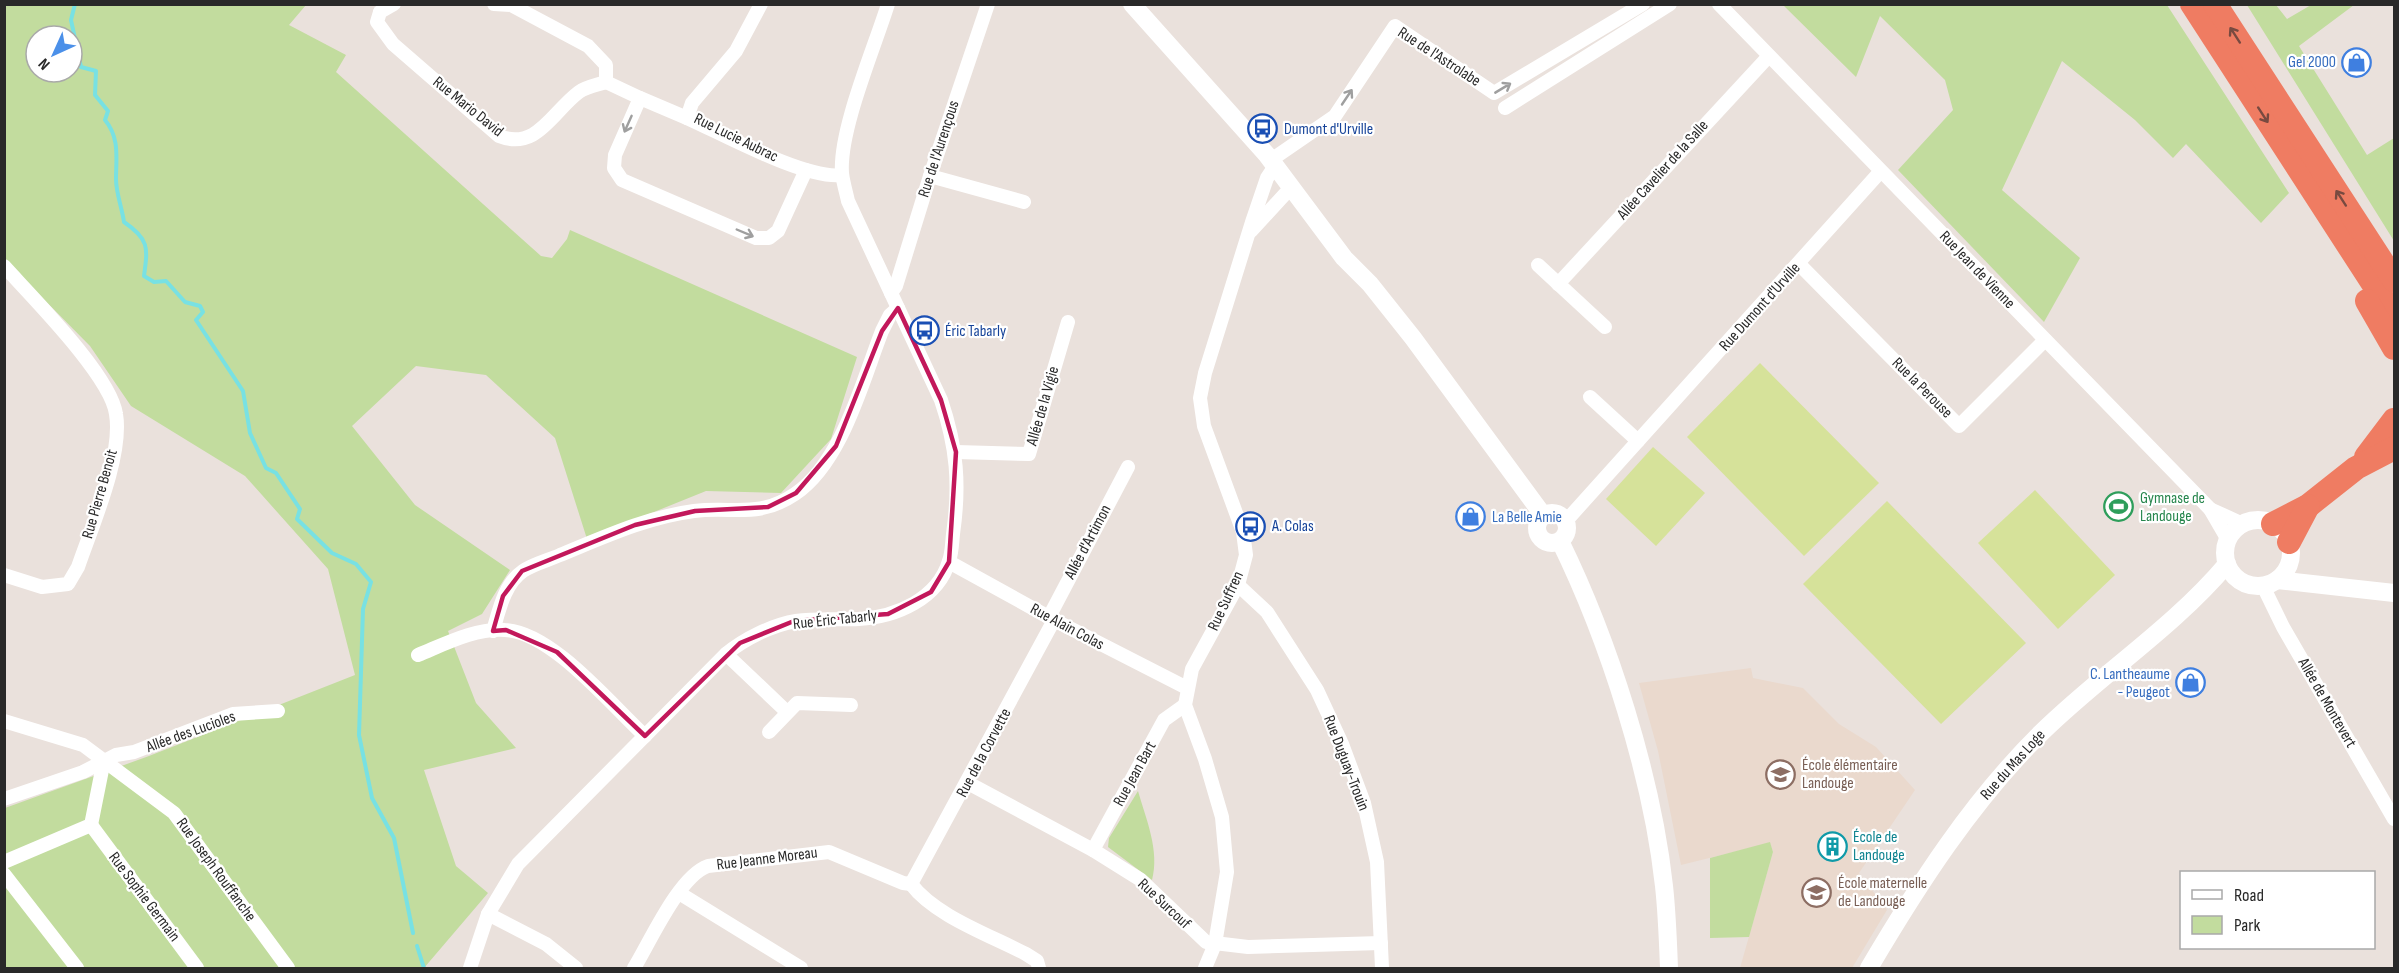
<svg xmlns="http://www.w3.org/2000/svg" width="2399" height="973" viewBox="0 0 2399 973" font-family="'Sofia Sans Condensed',sans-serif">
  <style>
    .education { fill: #ead9cd }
    .green { fill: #c2dc9e; fill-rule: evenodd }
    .pitch { fill: #d6e29a }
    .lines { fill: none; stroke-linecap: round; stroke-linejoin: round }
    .stream { stroke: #78e1e3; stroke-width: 4 }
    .street { stroke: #fff; stroke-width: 14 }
    .secondary { stroke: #fff; stroke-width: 18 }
    .highway { stroke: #ef7c62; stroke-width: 24 }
    .oneway { stroke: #784a40 }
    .oneway2 { stroke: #9f9f9f }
    .marked { fill: none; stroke: #c2185b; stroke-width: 4.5; stroke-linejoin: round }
    .labels { text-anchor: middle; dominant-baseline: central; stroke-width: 4.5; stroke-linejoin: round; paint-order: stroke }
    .street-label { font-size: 16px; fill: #292929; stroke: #fff }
    .shop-label { font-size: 16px; fill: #366cbe; stroke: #fff; text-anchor: end }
    .transit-label { font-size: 16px; fill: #164399; stroke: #fff; text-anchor: start }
    .leisure-label { font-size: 16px; fill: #27864d; stroke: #fff; text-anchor: start }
    .education-label { font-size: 16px; fill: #785e54; stroke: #fff; text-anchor: start }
    .culture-label { font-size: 16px; fill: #0d838f; stroke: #fff; text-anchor: start }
  </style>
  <rect width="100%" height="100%" fill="#eae1dc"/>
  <path class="education" d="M1751 668 1753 678 1803 688 1839 724 1876 747 1915 790 1859 873 1887 910 1852 968H1740L1773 852 1770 843 1681 865 1658 751 1639 683Z"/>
  <g class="green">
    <path d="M5 5H306L289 25 346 55 336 72 541 256 552 258 567 239 570 230 857 357 831 439 781 493 706 491 587 539 555 438 486 375 416 366 352 426 415 505 510 570 482 614 448 631 476 703 516 748 424 770 456 866 488 893 424 968H5V808L149 756 355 675 328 569 245 476 131 406 90 346 5 260ZM36 36H72V72H36Z"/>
    <path d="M1783 5H2167L2289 193 2261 223 2186 144 2173 158 2135 120 2062 61 2002 190 2080 258 2044 322 1898 170 1953 110 1945 80 1880 16 1856 77Z"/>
    <path d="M2247 5H2276L2287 19 2311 5H2354L2299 46 2367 155 2394 138V241Z"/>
    <path d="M1138 791C1146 819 1160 851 1152 880L1108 847 1109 838Z"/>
    <path d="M1770 842 1773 852 1749 937 1710 938V858Z"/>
  </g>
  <g class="pitch">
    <path d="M1760 363 1879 483 1804 556 1687 437Z"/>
    <path d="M1653 447 1705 493 1656 546 1606 499Z"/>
    <path d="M2035 490 2115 575 2058 629 1978 543Z"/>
    <path d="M1887 501 2026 643 1941 724 1803 584Z"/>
  </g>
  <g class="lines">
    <g class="stream">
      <path d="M75 4 71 20 81 67 96 71 95 95 108 111 105 120C120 138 116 158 116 179 116 193 122 208 124 222 149 239 148 247 144 276L154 282 166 281 185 302 200 306 203 312 196 320 243 391 250 433 266 468 276 473 300 509 297 519 332 553 356 564 371 582 363 609 359 735 372 798 394 838 413 933"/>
      <path d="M417 946 424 968"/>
    </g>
    <g class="street">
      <path d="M494 4 511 5 588 46 606 65V82"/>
      <path d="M761 4 736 51 692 103 687 118C723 134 806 180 842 175"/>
      <path d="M1719 4 2210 509 2228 540"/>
      <path d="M380 12 377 22 393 44 499 136C537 151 552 112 579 92 586 87 597 85 606 82L640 98"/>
      <path d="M380 12 394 4"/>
      <path d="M1505 108 1670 4"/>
      <path d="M687 118 640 98 615 155 614 168 622 180 756 238H769L778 231 806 170"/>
      <path d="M1271 160 1335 116 1395 26 1494 93 1643 4"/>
      <path d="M930 176 1024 202"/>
      <path d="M1251 231 1285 194 1293 189"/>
      <path d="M1799 264 1959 426 2045 340"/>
      <path d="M1538 265 1605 327"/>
      <path d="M4 266C32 297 111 376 116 414 123 456 92 526 78 567L68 584 42 587 4 575"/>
      <path d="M1558 284 1768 57"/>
      <path d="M891 293 896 286 930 176 988 4"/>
      <path d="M1590 397 1638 441"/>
      <path d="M956 452 1029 454 1068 322"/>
      <path d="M2210 509 2243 524"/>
      <path d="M1566 521 1880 172"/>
      <path d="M949 562 1054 620 1187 688"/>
      <path d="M1238 585 1267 612 1317 690 1342 744 1364 803 1377 862 1382 968"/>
      <path d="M2263 586 2283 627 2394 819"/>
      <path d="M1049 617 1128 467"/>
      <path d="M493 631C499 611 504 584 523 571 533 564 549 560 560 555 604 537 647 517 694 511 733 506 758 519 795 494 842 462 862 382 882 331L890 315 898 308"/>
      <path d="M726 654 787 712"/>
      <path d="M418 655C445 644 475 628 505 630 552 632 611 705 645 736"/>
      <path d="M4 721 83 745 174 813 288 968"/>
      <path d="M769 732 797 703 851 705"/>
      <path d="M968 783 1093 850 1141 880 1206 942 1248 947 1381 943"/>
      <path d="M4 799 83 772 116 755 134 752 233 714 278 711"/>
      <path d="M91 825 197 968"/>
      <path d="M1093 850 1164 720 1185 705"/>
      <path d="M4 862 91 825 104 760"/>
      <path d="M4 874 77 968"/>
      <path d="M911 884 1054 620"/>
      <path d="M911 884C935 916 990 935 1026 954L1037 961 1039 968"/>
      <path d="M679 893 801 968"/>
      <path d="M488 914 546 944 576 968"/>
      <path d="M470 968 488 914 518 864 726 654C744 639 772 625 796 621 816 618 838 620 859 619 896 617 938 599 949 561 952 553 952 543 953 534 960 485 957 447 941 400L848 201C846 192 843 182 842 173 839 130 874 49 888 4"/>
      <path d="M634 968C650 942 679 876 708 866L829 852 903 883 911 884"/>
      <path d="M1205 968 1215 944 1227 872 1222 817 1205 759 1185 705 1192 669 1238 585 1246 555 1243 532 1204 426 1200 398 1205 373 1252 222 1267 178 1275 166"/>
    </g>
    <g class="secondary">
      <path d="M1132 4 1267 155 1344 258 1370 284 1413 338 1543 515"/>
      <circle cx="1552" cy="528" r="15"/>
      <circle cx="2258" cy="553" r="33"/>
      <path d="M1560 541C1609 641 1652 776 1664 886 1667 913 1668 941 1669 968"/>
      <path d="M2277 580 2394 593"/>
      <path d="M1869 968C1918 885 1972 801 2041 733 2101 674 2173 628 2227 564"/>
    </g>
    <g class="highway">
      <path d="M2192 4 2394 316"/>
      <path d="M2215 4 2394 280"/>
      <path d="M2367 301 2394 348"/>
      <path d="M2366 457 2394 420"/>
      <path d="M2273 524 2308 506 2356 468 2394 448"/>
      <path d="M2289 542 2308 506"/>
    </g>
  </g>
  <defs><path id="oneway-shaft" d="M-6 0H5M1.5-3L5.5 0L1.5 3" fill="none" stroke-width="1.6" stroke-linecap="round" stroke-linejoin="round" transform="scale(1.5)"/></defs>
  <g class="oneway">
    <use href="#oneway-shaft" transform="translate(2235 35) rotate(-123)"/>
    <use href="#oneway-shaft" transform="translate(2263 115) rotate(57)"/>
    <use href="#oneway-shaft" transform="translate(2341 198) rotate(-123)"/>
  </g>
  <g class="oneway2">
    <use href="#oneway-shaft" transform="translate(1503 88) rotate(-31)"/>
    <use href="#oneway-shaft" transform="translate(1347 97) rotate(-56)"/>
    <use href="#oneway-shaft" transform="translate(628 124) rotate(114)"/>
    <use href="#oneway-shaft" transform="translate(745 233) rotate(23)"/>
  </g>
  <path class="marked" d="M898 308 941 400 956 452 949 562 931 592 888 614 794 621 740 643 645 736 557 652 506 630 493 631 503 596 522 571 635 525 695 511 768 507 796 493 836 446 882 331Z"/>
  <defs>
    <symbol id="shop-ring" viewBox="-11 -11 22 22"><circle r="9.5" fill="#fff" stroke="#3f7fe0" stroke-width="1.5"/><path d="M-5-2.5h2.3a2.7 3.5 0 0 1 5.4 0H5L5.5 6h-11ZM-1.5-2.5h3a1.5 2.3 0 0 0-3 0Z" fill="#3f7fe0"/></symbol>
    <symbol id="bus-ring" viewBox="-11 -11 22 22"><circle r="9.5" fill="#fff" stroke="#1a4fb4" stroke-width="1.5"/><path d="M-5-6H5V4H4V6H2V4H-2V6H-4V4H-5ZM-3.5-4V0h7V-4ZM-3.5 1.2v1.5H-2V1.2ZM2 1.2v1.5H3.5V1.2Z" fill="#1a4fb4"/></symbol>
    <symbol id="stadium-ring" viewBox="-11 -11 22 22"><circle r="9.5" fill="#fff" stroke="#2e9e5b" stroke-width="1.5"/><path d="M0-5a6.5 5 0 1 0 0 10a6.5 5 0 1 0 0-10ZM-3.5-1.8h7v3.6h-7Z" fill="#2e9e5b"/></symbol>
    <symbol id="school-ring" viewBox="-11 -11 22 22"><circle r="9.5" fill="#fff" stroke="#8d6e63" stroke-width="1.5"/><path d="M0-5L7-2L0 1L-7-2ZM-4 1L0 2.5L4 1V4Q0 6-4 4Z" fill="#8d6e63"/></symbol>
    <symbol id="building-ring" viewBox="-11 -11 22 22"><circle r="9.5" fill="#fff" stroke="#0f9aa8" stroke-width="1.5"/><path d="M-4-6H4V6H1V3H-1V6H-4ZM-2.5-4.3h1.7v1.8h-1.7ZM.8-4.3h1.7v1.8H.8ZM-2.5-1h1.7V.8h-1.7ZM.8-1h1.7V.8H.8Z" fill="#0f9aa8"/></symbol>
  </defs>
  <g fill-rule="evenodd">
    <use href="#shop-ring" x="2340" y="46" width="33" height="33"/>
    <use href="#bus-ring" x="1246" y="112" width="33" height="33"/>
    <use href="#bus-ring" x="908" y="314" width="33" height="33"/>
    <use href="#stadium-ring" x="2102" y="490" width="33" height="33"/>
    <use href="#shop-ring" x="1454" y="500" width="33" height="33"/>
    <use href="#bus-ring" x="1234" y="510" width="33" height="33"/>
    <use href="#shop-ring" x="2174" y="666" width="33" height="33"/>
    <use href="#school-ring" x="1764" y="758" width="33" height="33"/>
    <use href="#building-ring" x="1816" y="830" width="33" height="33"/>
    <use href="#school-ring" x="1800" y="876" width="33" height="33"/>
  </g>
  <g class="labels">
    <g class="street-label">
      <text transform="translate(1439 57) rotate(33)">Rue de l'Astrolabe</text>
      <text transform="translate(468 107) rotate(39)">Rue Mario David</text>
      <text transform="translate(736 138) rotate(26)">Rue Lucie Aubrac</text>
      <text transform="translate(939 149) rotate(-72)">Rue de l'Aurençous</text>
      <text transform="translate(1663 170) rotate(-48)">Allée Cavelier de la Salle</text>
      <text transform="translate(1977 270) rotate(46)">Rue Jean de Vienne</text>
      <text transform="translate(1760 307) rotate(-48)">Rue Dumont d'Urville</text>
      <text transform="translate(1922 388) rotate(45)">Rue la Perouse</text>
      <text transform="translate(1043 406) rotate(-74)">Allée de la Vigie</text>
      <text transform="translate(100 494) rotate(-74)">Rue Pierre Benoit</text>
      <text transform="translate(1088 542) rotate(-62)">Allée d'Artimon</text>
      <text transform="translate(1226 601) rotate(-65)">Rue Suffren</text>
      <text transform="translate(835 620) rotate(-6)">Rue Éric Tabarly</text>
      <text transform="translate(1067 627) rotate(28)">Rue Alain Colas</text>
      <text transform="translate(2327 703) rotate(60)">Allée de Montevert</text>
      <text transform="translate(191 732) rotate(-20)">Allée des Lucioles</text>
      <text transform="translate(984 753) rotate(-62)">Rue de la Corvette</text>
      <text transform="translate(1346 763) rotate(69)">Rue Duguay-Trouin</text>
      <text transform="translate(2013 765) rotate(-48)">Rue du Mas Loge</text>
      <text transform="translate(1135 774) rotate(-61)">Rue Jean Bart</text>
      <text transform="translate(767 859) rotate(-7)">Rue Jeanne Moreau</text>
      <text transform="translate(216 870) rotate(54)">Rue Joseph Rouffanche</text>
      <text transform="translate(144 897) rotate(53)">Rue Sophie Germain</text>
      <text transform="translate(1164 904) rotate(43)">Rue Surcouf</text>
    </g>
    <g class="shop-label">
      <text x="2336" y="62">Gel 2000</text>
      <text x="1492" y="517" text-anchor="start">La Belle Amie</text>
      <text x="2170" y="674">C. Lantheaume<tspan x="2170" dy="18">- Peugeot</tspan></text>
    </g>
    <g class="transit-label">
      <text x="1284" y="129">Dumont d'Urville</text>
      <text x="945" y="331">Éric Tabarly</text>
      <text x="1272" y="526">A. Colas</text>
    </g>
    <g class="leisure-label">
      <text x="2140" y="498">Gymnase de<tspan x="2140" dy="18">Landouge</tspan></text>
    </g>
    <g class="education-label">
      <text x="1802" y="765">École élémentaire<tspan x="1802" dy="18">Landouge</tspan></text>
      <text x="1838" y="883">École maternelle<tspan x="1838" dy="18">de Landouge</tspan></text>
    </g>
    <g class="culture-label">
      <text x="1853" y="837">École de<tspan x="1853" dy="18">Landouge</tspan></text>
    </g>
  </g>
  <rect width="2399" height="973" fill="none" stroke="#292929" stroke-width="12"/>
  <rect x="2180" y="871" width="195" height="78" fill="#ffffff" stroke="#a9a9a9" stroke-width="1.5"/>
  <rect x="2192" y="890" width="30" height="9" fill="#ffffff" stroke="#a9a9a9" stroke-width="1.5"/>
  <text x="2234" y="901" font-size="18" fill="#292929">Road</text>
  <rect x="2192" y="916" width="30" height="18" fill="#c2dc9e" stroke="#a9a9a9" stroke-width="1.5"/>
  <text x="2234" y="931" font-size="18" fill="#292929">Park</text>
  <g transform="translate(54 54) rotate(225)"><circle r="28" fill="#ffffff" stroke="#a9a9a9" stroke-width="1.5"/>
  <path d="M0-4.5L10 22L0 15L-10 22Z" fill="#4b90e9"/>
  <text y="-9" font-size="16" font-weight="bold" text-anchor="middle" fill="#292929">N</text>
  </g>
</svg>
